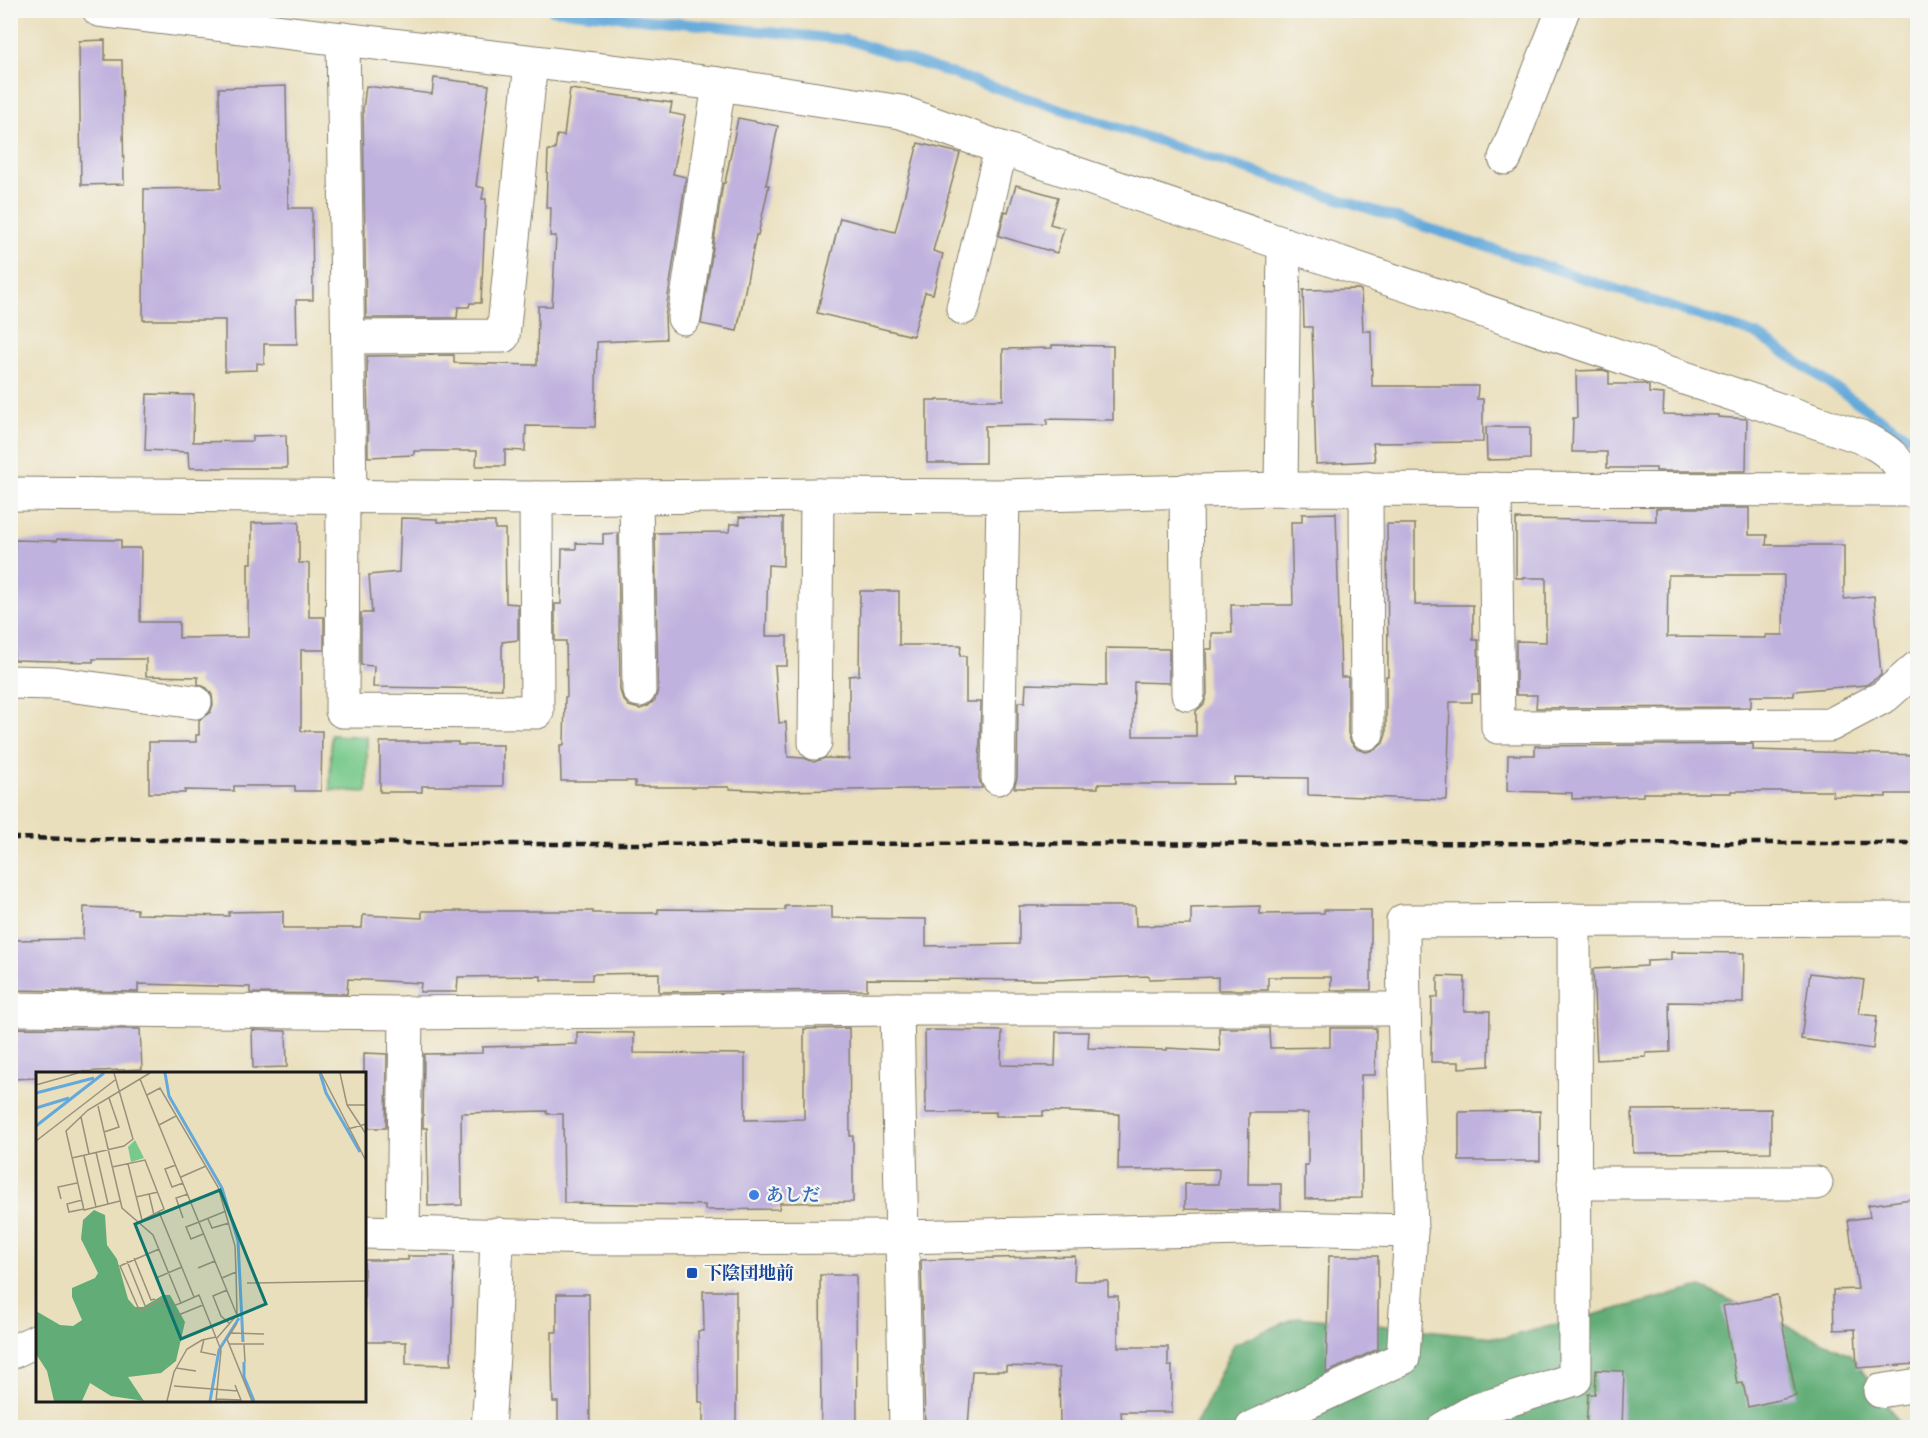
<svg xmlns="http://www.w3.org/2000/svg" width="1928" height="1438" viewBox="0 0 1928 1438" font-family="Alegreya,'Noto Serif JP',serif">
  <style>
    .green { fill: #78c98b; stroke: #4a7254; stroke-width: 1.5 }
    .forest { fill: #62ad77; stroke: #3f644a; stroke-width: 1.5 }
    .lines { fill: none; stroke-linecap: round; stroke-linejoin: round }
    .stream { stroke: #64a9da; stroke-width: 10 }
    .building { fill: #c0b2de; fill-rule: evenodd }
    .minor-casing { stroke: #837e6c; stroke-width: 35 }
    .minor { stroke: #fff; stroke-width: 33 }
    .rail { stroke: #1c1c1c; stroke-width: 4.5; stroke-dasharray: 9 4.5; stroke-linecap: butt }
    .shop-dot { fill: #3f7fe0; stroke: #f6f6f2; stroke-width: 2 }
    .transit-dot { fill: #1a4fb4; stroke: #f6f6f2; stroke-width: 2 }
    .labels { text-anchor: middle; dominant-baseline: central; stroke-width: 4.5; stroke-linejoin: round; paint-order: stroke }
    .shop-label { font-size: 18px; font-weight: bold; fill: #366cbe; stroke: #f6f6f2; text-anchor: start }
    .transit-label { font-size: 18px; font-weight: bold; fill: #164399; stroke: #f6f6f2; text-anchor: start }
    .inset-river { fill: none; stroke: #64a9da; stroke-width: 3 }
    .inset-road { fill: none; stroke: #98917c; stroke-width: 1.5 }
    .view { fill: #0f766e; fill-opacity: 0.15; stroke: #0f766e; stroke-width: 3 }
    .inset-edge { fill: none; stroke: #1c1c1c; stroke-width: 3 }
  </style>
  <rect width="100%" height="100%" fill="#f6f6f2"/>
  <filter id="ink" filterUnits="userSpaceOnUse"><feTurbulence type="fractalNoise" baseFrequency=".0167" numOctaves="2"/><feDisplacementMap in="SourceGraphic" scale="12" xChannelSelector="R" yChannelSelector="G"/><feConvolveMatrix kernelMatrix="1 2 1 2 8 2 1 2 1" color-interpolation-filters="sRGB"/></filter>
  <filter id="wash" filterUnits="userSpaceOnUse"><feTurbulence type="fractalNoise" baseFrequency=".008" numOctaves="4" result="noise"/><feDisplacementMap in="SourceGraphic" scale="24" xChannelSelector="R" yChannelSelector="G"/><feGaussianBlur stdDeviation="1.35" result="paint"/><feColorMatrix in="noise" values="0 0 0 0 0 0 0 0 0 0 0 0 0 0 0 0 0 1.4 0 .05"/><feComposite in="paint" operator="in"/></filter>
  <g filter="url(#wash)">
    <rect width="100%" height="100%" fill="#eadfbc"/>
    <path class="green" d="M331 735 367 737V792L330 790Z"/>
    <path class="forest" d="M1701 1287 1850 1354 1903 1427 1194 1428 1234 1344 1298 1317 1504 1338Z"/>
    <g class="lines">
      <path class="stream" d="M552 10 848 40 1758 335 1899 431 1918 441"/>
    </g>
    <g id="blocks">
      <g class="building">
        <path d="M105 40V60H122L124 184 81 185 79 41Z"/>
        <path d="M434 78 489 85 476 186 484 188 482 199H486L481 303H470L469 307H458L457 318H366L363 109 366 86 432 94Z"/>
        <path d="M286 86 288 208H312L313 300H296L297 344H264V364L257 363V370L225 371V320H143L144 189 221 188 219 88Z"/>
        <path d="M570 89 672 103 670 113 685 116 673 174 686 177 665 317 666 339 597 342 595 427 526 426 525 451 505 450V466H476L477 451H414V455L368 457 367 356 454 355V363L537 365 538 306H552L556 236H550L551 208H546L548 150H555L557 135 564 136Z"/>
        <path d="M738 118 778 126 766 185H769L758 235H756L737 331 701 324 723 183H725Z"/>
        <path d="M918 143 960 153 933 251 943 254 933 294 925 292 913 336 817 313 840 218 895 232Z"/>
        <path d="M1016 185 1058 197 1050 224 1064 228 1057 253 999 236 1005 211 1008 212Z"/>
        <path d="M1358 289 1361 290 1363 331H1371L1372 386H1478L1477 399H1483V442L1373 443 1375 461 1316 464 1312 327H1304L1303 290Z"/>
        <path d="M1052 345 1113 346V420L1047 419V425L985 426V463H927V400H1003V349L1052 348Z"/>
        <path d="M1603 370 1609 372V384H1645L1649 386V393L1664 394 1663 414 1718 415V417L1747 419 1746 471H1656V468H1607V452H1572L1573 418H1577L1576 371Z"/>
        <path d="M147 394 194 395 193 442 253 441V436L286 435 287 468H189L188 452 145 450Z"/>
        <path d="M1486 427H1530V459L1487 460Z"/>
        <path d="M1656 508H1749V535H1767L1766 545H1844V599L1874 596 1881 675 1866 685 1794 691V696H1751V707L1536 708 1537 695H1516V641L1546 642V578H1516V519L1656 521ZM1668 575H1784L1783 635H1766V638L1667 637Z"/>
        <path d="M1336 513 1341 677H1348V733L1351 742 1357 749 1366 752 1376 749 1383 743 1386 734V676H1388L1387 524H1415V605H1473V640H1478L1479 694H1472V702H1450L1447 800 1308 795V778L1234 777V784H1098V788H1014L1017 778 1018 702H1025L1026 684 1106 686V648L1169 649V683L1134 682 1133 736H1196V711L1204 704 1207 694 1206 649H1212V633H1232L1231 605H1293L1291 522H1302V514Z"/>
        <path d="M739 517 783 518V566L768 565 766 636H787V666H775L779 723 786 722 788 757 804 758 814 762 825 758 849 759V676L859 675 860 591H899V645H961L960 656H966V702H981L979 778 982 788 776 791 729 789V787H635V781H561L560 745H564L565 697H567L566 641H555V604H561L562 549H576V543L603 544V534L618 533 620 690 623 699 629 706 640 709 648 706 655 700 658 690 655 533 729 532 730 524H740Z"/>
        <path d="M401 518 437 519V522H495V529H505L506 603 518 604V640L502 642V689L373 687 374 666 361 665V613H372L369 575 399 572Z"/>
        <path d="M299 522V563H309V617H324V650H301V731H322L321 791H295V786H234V791L185 790V793H149V742H196V735H199V720L210 713 213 705 212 695 207 688 198 684V677L146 676V659H93V662L14 660 15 540 57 541V539L121 540V548H141L140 622H179V638L248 637V563H252V523Z"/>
        <path d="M380 742H458V745H503V786H422V792H380Z"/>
        <path d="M1753 744V750L1917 755V794H1886V797L1832 796 1833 791H1732V793H1643V796L1572 799V793L1507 791 1508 755H1535V746Z"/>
        <path d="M785 906H832V918L926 919V946L1019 944V906H1135L1136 926 1191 925V908L1260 906V914L1324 913V910H1371V990H1331V977H1268V990H1218V977L1149 979V976L1051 980 867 979V990L659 992V973L592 974V980H541V976L458 977 457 992H420L421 983 348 979 347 994 250 993V987L138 984V992L10 990V940L83 939 84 907 137 909V914L229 916V912L283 911V928H362L363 915 422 918V911H593V913H658V909L785 910Z"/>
        <path d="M1671 952 1744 953 1743 1003 1669 1002 1670 1052 1646 1053V1057L1597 1060 1593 969 1647 966V961L1671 960Z"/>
        <path d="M1810 973 1864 980 1859 1014 1877 1016 1873 1049 1801 1039Z"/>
        <path d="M1438 976 1465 977 1464 1011H1490L1489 1066 1459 1068V1062H1431L1432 997H1438Z"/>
        <path d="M10 1028 140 1029 142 1069 80 1072V1074H38V1078L10 1079Z"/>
        <path d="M849 1028 850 1136H853V1202L780 1203 779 1209 705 1210V1205L564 1203 563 1114H547V1111L461 1113 462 1205 428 1206 427 1128H423L424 1054 482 1053V1047L577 1044V1032L634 1033V1053L745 1054V1120L804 1119V1029Z"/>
        <path d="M1219 1028H1269L1270 1048 1330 1047V1028H1376L1375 1075H1361L1362 1198 1305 1199V1165H1308V1113H1249L1248 1184H1281V1209L1251 1210 1185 1209V1184H1218L1219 1169 1118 1170 1119 1114 1043 1111V1116H996V1112L926 1113 925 1030 1002 1031 1001 1065 1055 1066 1056 1032H1089L1088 1048 1167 1050V1048L1220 1051Z"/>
        <path d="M252 1030 286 1031 287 1067 253 1068Z"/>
        <path d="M364 1053 387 1054 386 1128H364Z"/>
        <path d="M1771 1109V1152L1633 1153 1632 1110Z"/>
        <path d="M1540 1111V1161H1459V1112Z"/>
        <path d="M1911 1199 1917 1250V1364L1857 1368 1855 1329 1834 1330 1833 1290 1858 1289 1848 1220 1870 1217 1868 1205Z"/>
        <path d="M408 1256H454L451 1365 406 1364V1342H364V1260H408Z"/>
        <path d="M1075 1256 1074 1281H1108V1296H1118V1347H1168V1366H1172V1412H1121L1122 1424H1060L1059 1368 1006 1366V1371H972L968 1428H925L921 1260Z"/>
        <path d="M1329 1256H1378V1349L1326 1373Z"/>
        <path d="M820 1275H856L857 1428H821Z"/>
        <path d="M703 1291H736V1428H703V1402H699L698 1331H704Z"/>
        <path d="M557 1294H589L590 1428H558V1402H553L552 1365V1332H557Z"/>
        <path d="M1777 1295 1796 1396 1748 1407 1743 1383 1737 1384 1723 1306Z"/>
        <path d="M1596 1370 1624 1371 1622 1428H1586L1588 1394H1595Z"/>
      </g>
    </g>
  </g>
  <g filter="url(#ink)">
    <use href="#blocks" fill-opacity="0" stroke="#837e6c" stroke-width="1.5"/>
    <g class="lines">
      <defs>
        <g id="minor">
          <path d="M99 10 719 84 901 112 1001 148 1284 244"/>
          <path d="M343 39 350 495"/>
          <path d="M1505 158 1563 10"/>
          <path d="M963 308 1001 148"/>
          <path d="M684 318 719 84"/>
          <path d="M348 337 503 336 531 62"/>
          <path d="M1366 488 1367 733"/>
          <path d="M1281 489 1284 244 1861 437C1893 451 1898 461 1915 490"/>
          <path d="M1495 489 1498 727 1830 725 1885 696 1918 667"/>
          <path d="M1186 490 1188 694"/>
          <path d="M10 494 536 498 817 495 1003 496 1281 489 1915 490 1918 494"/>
          <path d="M343 495 342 711 537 712 536 498"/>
          <path d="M636 497 639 690"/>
          <path d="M10 682 53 683 195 702"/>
          <path d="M815 743 817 495"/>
          <path d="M998 778 1003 496"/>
          <path d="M10 1009 406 1013 897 1009H1403"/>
          <path d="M897 1009 906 1428"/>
          <path d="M1574 1183H1816"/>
          <path d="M364 1232 592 1238 902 1237 1285 1228 1411 1231C1408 1128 1403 1024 1403 921L1918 919"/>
          <path d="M403 1233 406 1013"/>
          <path d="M10 1353 38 1340"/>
          <path d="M1880 1391 1918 1385"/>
          <path d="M488 1428 493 1355 497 1234"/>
          <path d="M1252 1428 1403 1358 1411 1231"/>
          <path d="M1444 1428 1474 1411 1575 1379 1574 920"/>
        </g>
      </defs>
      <use href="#minor" class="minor-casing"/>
      <use href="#minor" class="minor"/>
      <path class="rail" d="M10 838 476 844 1918 843"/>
    </g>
  </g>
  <circle class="shop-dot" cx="754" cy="1195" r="6"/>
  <rect class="transit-dot" x="686" y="1267" width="12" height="12" rx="3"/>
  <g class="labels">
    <g class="shop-label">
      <text x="766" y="1195">あしだ</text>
    </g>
    <g class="transit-label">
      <text x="704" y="1273">下陰団地前</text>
    </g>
  </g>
  <g transform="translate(36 1072)">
    <rect width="330" height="330" fill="#eadfbc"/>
    <path d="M99 68 108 86 95 90 92 75Z" fill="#78c98b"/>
    <path d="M58 138 69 143 71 173 81 187 92 227 99 235H107L127 223H134L149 250 140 289 125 301 92 305 108 329 75 324 54 311 46 329H18L11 299 0 282V239L24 253 37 254 46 248 36 225V216L59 206 62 201 45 167 47 148Z" fill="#62ad77"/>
    <path class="inset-river" d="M129 1 133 24 186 116 202 169 207 270M284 1 290 21 324 80M0 21 58 6M0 36 33 26M0 54 68 1M208 290V305L218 329M174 329 183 278 203 246"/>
    <path class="inset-road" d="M285 1 330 89M304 1 311 33 330 62M104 7 201 243 181 266M0 13 42 1M111 23 124 16 182 115 199 174 200 200M311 33H330M62 34 86 136 117 163 145 231 163 223 185 278 180 329M45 45 53 82M123 53 140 44M312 57 330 52M68 60 83 55 73 26M0 69 79 8M60 80 72 132M48 84 60 135M36 86 88 74 97 67 78 1M92 92 106 148M140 93 129 97 136 115 147 111M76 95 109 88 128 137 103 150M145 105 170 94M113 122 118 143M100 125 122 120M25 127 22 115 41 111M46 128 31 132 33 140 48 137M84 129 48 138 30 59 52 38 114 1M123 140 158 225M147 146 140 126 152 122M172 147 176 156 193 151M163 150 150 155 155 167 167 162M163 150 190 139M123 177 84 194 104 240 124 228M98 186 115 228 119 227M91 189 110 236M162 196 179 189M186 206 200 200 201 243M211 211 330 209M191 218 177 224 185 244 194 252M124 228 140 244 167 233M145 231 137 234 128 225 120 206 146 195M201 251 191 267 216 329M194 261 228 262M168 267 165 280 180 283M193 272H228M208 272 209 290M140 296 160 299M138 314 202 319M180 327 205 328 199 313M131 329 138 300 151 277 166 268 180 265"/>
    <path class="view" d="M184 118 230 232 145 267 99 152Z"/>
    <rect width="330" height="330" class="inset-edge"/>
  </g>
  <rect width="1928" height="1438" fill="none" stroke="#f6f6f2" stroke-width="36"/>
</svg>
